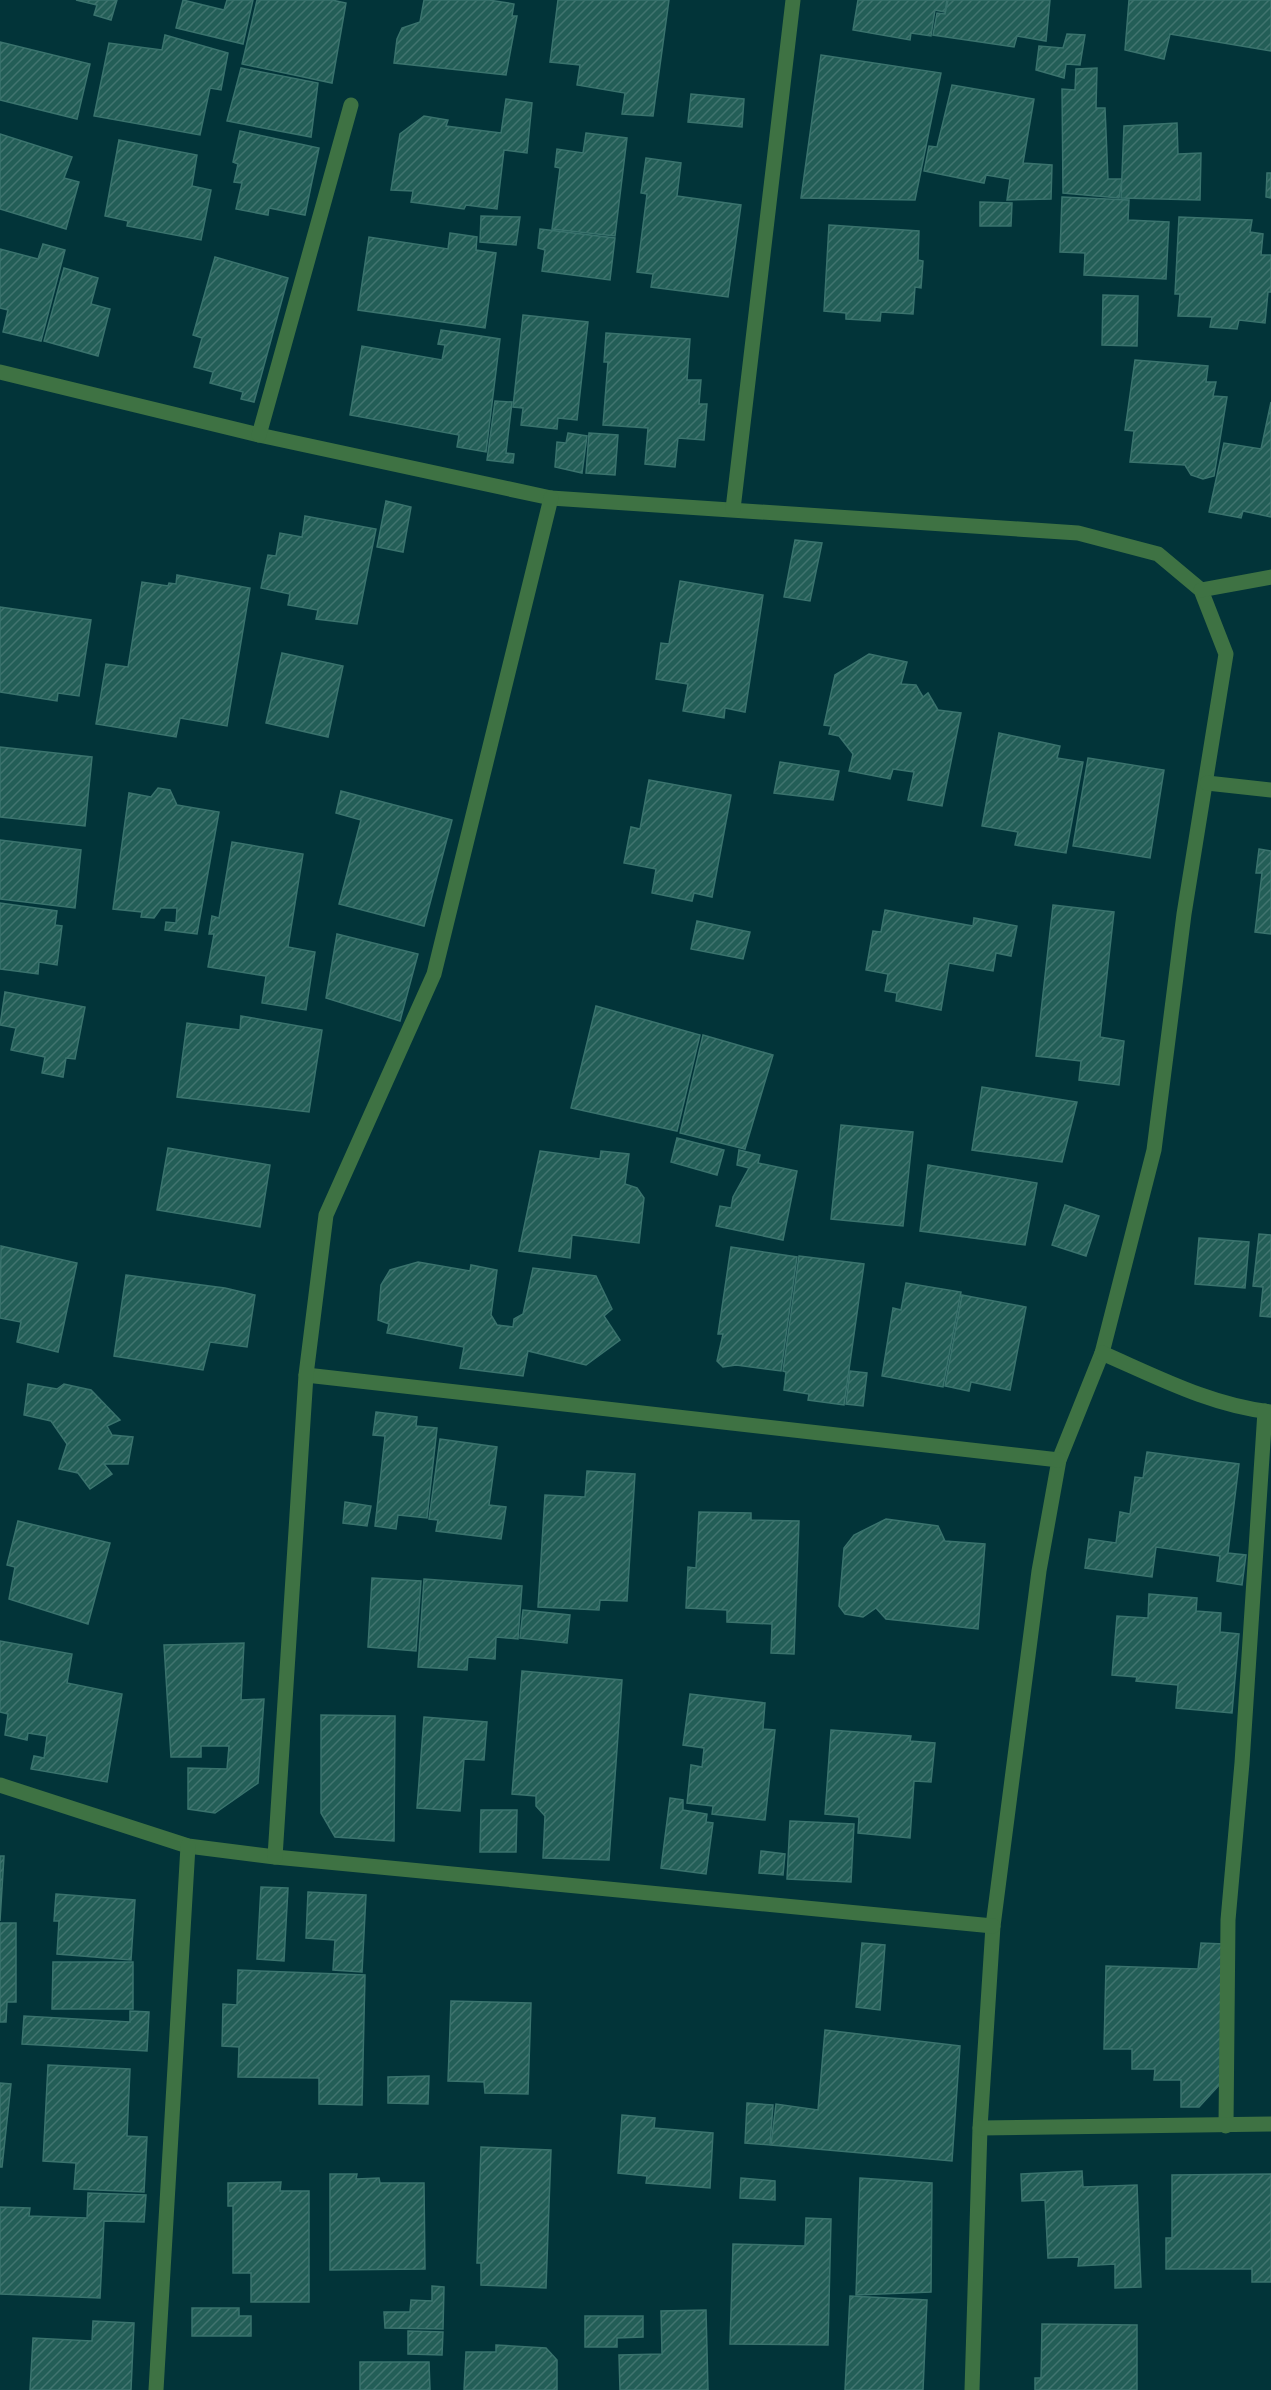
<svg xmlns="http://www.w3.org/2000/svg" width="1271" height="2390" viewBox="0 0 1271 2390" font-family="'DM Sans',sans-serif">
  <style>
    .building { fill: url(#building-hatch); stroke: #3a736d; stroke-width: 1.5 }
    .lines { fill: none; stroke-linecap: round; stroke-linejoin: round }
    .minor { stroke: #3e7243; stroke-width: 15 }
  </style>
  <defs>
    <pattern id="building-hatch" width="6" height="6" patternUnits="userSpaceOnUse" patternTransform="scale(1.5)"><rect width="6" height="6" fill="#235e57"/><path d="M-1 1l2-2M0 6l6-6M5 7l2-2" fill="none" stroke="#41746f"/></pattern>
  </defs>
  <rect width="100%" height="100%" fill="#023439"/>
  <g class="building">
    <path d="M76 0H117L111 20 94 15 97 5Z"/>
    <path d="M183 0 224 10 227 0H253L243 44 176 28Z"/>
    <path d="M257 0H332L346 3 332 83 242 64Z"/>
    <path d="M424 0H489L514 4 512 16H517L506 75 394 63 397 39 402 28 420 22Z"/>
    <path d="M558 0H669L653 116 622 114 625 93 577 85 580 65 550 62Z"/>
    <path d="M858 0H947L945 12 935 10 931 36 911 33 910 40 853 30Z"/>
    <path d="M948 0H1050L1046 41 1017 36 1014 47 933 35 937 13 945 14Z"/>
    <path d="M1129 0H1271V51L1170 34 1164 59 1125 50Z"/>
    <path d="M1067 34 1085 35 1080 65 1066 64 1064 78 1036 70 1039 46 1063 48Z"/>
    <path d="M165 35 228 53 221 90 210 88 200 135 94 116 109 43 162 50Z"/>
    <path d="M0 42 90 64 77 119 0 100Z"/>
    <path d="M821 55 941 73 915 200 801 198Z"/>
    <path d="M241 68 318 83 311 137 227 121Z"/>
    <path d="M1097 68 1096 108H1105L1108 179H1122L1119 198 1063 193 1062 89 1075 90 1076 69Z"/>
    <path d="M952 85 1034 99 1023 163 1052 165 1051 199 1007 200 1010 179 986 175 984 183 924 171 929 146 937 147Z"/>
    <path d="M691 94 744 99 742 127 688 122Z"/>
    <path d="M506 99 532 103 527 153 504 150 497 209 466 205 464 209 411 202 413 191 391 190 400 134 424 116 448 120 446 126 501 133Z"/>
    <path d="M1177 123 1178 154 1201 153 1200 200 1121 198 1124 126Z"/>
    <path d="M240 131 319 148 305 215 269 208 268 215 236 209 242 183 234 182 238 164 233 162Z"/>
    <path d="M586 133 627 138 615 236 552 229 560 168 555 167 557 149 583 153Z"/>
    <path d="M0 134 72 157 64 178 79 182 66 229 0 209Z"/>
    <path d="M119 140 197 155 192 186 211 190 201 240 127 226 128 221 105 216Z"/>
    <path d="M646 158 681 163 677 196 741 205 728 297 651 287 653 274 637 272 647 194 641 193Z"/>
    <path d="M1267 173H1271V198L1266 197Z"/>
    <path d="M1062 197 1129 200 1128 220 1169 222 1166 279 1084 275 1085 253 1060 252Z"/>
    <path d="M980 202 1012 203 1011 226H980Z"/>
    <path d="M481 216 520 217 516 245 480 242Z"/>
    <path d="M1179 217 1252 220 1250 232 1263 234 1261 255H1271V292H1268L1265 323 1239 320 1237 329 1210 327 1212 317 1178 316 1180 294H1175Z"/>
    <path d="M829 225 919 231 918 260 923 261 921 288 915 287 913 314 881 312 880 321 846 319V313L824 311Z"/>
    <path d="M540 229 615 238 610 280 542 271 545 250 538 248Z"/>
    <path d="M450 233 477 237 476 250 496 253 485 328 358 310 369 237 448 249Z"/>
    <path d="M43 244 65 250 41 341 3 332 8 310 0 308V249L38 259Z"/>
    <path d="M215 257 288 278 254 402 241 399 243 392 210 383 213 372 194 367 202 338 193 335Z"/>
    <path d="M64 268 98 278 91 304 110 309 98 356 44 341Z"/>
    <path d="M1103 295 1138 296 1137 346 1102 345Z"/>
    <path d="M523 315 588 322 577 420 558 418 557 429 521 425 523 408 513 407Z"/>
    <path d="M441 330 500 339 486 452 457 447 459 435 350 415 362 346 442 360 445 345 438 344Z"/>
    <path d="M606 333 690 339 687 380H701L699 404H707L704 440 678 438 675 467 645 464 648 428 603 425 608 362H604Z"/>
    <path d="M1135 360 1208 366 1206 382H1216L1213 396 1227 397 1214 476 1203 479 1191 475 1185 465 1130 462 1134 431 1125 430Z"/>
    <path d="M495 401 512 402 506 453 514 454 513 463 487 460Z"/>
    <path d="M1271 402V517L1243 511 1241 518 1209 512 1224 443 1261 449Z"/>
    <path d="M568 433 587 436 582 473 555 467 557 442 566 443Z"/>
    <path d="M589 433 618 435 615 475 586 473Z"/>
    <path d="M386 501 411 507 403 552 377 547Z"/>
    <path d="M305 516 376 529 357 624 316 619 318 610 288 605 290 594 261 588 268 555 276 556 280 533 302 537Z"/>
    <path d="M795 540 822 543 810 601 784 597Z"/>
    <path d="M177 575 250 588 227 726 180 718 176 737 96 724 106 664 128 667 142 582 168 586 169 583 176 584Z"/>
    <path d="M680 581 763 595 745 712 725 708 724 718 683 711 688 684 656 679 661 643 669 644Z"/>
    <path d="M0 607 91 620 79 696 58 693 57 701 0 692Z"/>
    <path d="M282 653 343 666 328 737 266 723Z"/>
    <path d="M869 654 907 662 901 684 916 685 923 697 928 693 938 710 961 713 942 806 908 800 914 772 893 769 890 779 849 771 853 754 839 736 829 734 831 726 824 725 835 675Z"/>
    <path d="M999 733 1060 746 1057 758 1083 762 1066 853 1015 845 1018 832 982 826Z"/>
    <path d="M0 747 92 757 85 826 0 817Z"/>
    <path d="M1088 758 1164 770 1150 858 1073 846Z"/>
    <path d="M780 762 839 771 833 800 774 793Z"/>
    <path d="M649 780 731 795 712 897 694 893 692 901 652 893 656 869 624 863 631 827 640 829Z"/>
    <path d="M158 788 170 790 177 805 219 812 197 934 165 930 166 922 176 923 177 908H161L154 918 141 917 142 912 113 909 129 793 151 797Z"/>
    <path d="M341 791 452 820 424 926 339 904 361 820 336 813Z"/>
    <path d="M0 840 81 850 75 908 0 899Z"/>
    <path d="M232 842 303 854 288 947 315 952 306 1010 262 1003 266 976 208 967 214 934H209L212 916 219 918Z"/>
    <path d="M1259 849 1271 851V934L1255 932 1262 873H1256Z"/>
    <path d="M0 903 57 911 55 925 62 926 57 965 39 962 38 974 0 969Z"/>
    <path d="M1053 905 1114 912 1100 1037 1124 1041 1119 1085 1079 1080 1081 1061 1036 1056Z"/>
    <path d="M885 910 973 926 974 918 1017 926 1011 956 996 953 993 971 949 963 941 1010 896 1001 897 993 885 991 888 974 866 970 873 931 881 932Z"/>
    <path d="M697 921 750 932 743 959 691 949Z"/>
    <path d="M337 934 418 954 400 1021 326 998Z"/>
    <path d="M5 992 85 1007 75 1059 66 1058 63 1077 42 1073 45 1057 11 1050 16 1028 0 1025Z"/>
    <path d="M596 1006 700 1035 677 1131 571 1108Z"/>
    <path d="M241 1016 322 1030 309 1112 177 1097 187 1023 240 1030Z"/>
    <path d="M703 1035 773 1055 745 1149 680 1133Z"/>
    <path d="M982 1087 1077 1102 1062 1162 972 1150Z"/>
    <path d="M841 1125 913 1132 903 1226 831 1219Z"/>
    <path d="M677 1138 724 1150 717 1175 671 1162Z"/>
    <path d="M168 1148 270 1165 260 1227 157 1210Z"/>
    <path d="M739 1150 760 1155 758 1163 797 1171 783 1240 716 1226 720 1206 731 1208 733 1197 749 1168 737 1165Z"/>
    <path d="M540 1151 600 1159 601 1151 629 1154 625 1184 637 1188 644 1198 639 1243 572 1235 570 1258 519 1251Z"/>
    <path d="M928 1165 1037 1183 1025 1245 920 1231Z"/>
    <path d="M1065 1205 1099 1216 1086 1256 1052 1245Z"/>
    <path d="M1259 1234 1271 1235V1317L1260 1316 1263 1287 1253 1286Z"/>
    <path d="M1199 1238 1249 1242 1245 1288 1195 1284Z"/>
    <path d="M1 1246 77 1263 58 1352 17 1342 21 1322 0 1318Z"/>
    <path d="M731 1247 797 1257 781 1371 736 1365 723 1367 717 1361 723 1334H718Z"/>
    <path d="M799 1256 864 1264 844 1405 808 1400 809 1394 784 1390 786 1372 783 1371Z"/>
    <path d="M418 1262 470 1271 471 1265 497 1270 491 1315 497 1325 513 1327 514 1319 523 1314 533 1268 596 1276 612 1309 604 1316 620 1340 586 1365 528 1351 523 1376 460 1368 464 1347 387 1333 389 1324 378 1320 381 1285 390 1270Z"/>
    <path d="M126 1275 225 1288 255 1295 247 1347 210 1342 203 1370 114 1356Z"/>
    <path d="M906 1283 961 1292 943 1387 882 1376 893 1308 901 1310Z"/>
    <path d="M962 1295 1026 1307 1010 1390 971 1382 969 1391 945 1386Z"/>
    <path d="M850 1371 867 1373 863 1406 846 1404Z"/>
    <path d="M28 1384 57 1389 64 1384 91 1390 120 1420 107 1426 112 1435 133 1437 128 1464H104L112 1474 90 1489 78 1473 59 1469 67 1444 51 1421 24 1415Z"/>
    <path d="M376 1412 417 1417 416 1426 437 1428 427 1518 398 1515 396 1529 375 1526 385 1436 373 1435Z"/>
    <path d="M440 1439 497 1447 489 1505 506 1507 501 1539 436 1531 438 1520 429 1519Z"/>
    <path d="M1147 1452 1239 1464 1228 1553 1246 1555 1242 1585 1217 1581 1220 1556 1156 1547 1152 1577 1085 1568 1089 1539 1116 1543 1120 1512 1130 1514 1135 1477 1143 1478Z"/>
    <path d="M587 1471 635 1474 627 1601 600 1600 599 1610 538 1607 545 1495 585 1497Z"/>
    <path d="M345 1502 371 1506 367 1526 343 1523Z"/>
    <path d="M699 1512 751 1513V1520L799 1521 794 1654 771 1653 772 1624 727 1622V1610L686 1608 688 1567 696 1568Z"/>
    <path d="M886 1519 938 1526 945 1541 985 1544 978 1629 886 1619 876 1608 863 1617 845 1614 839 1606 844 1548 854 1535Z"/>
    <path d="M18 1521 110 1543 88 1624 9 1599 15 1567 7 1565Z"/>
    <path d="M372 1578 421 1581 416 1651 368 1647Z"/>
    <path d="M424 1579 522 1586 518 1639 496 1637 495 1659 468 1657 467 1670 418 1667Z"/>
    <path d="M1149 1594 1197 1598 1196 1611 1221 1613 1220 1632 1239 1634 1232 1713 1176 1708 1178 1685 1136 1681 1137 1677 1112 1675 1117 1616 1148 1618Z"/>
    <path d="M523 1610 570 1615 567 1643 520 1638Z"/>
    <path d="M0 1641 72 1654 67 1683 122 1694 107 1782 31 1769 34 1756 44 1758 47 1736 28 1733 27 1740 5 1735 8 1714 0 1712Z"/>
    <path d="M244 1643 241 1700 264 1699 258 1783 215 1813 188 1809V1768L227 1769 229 1746H201V1757H171L164 1645Z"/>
    <path d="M522 1671 622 1680 609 1860 543 1858 545 1816 536 1806V1796L512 1794Z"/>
    <path d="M690 1694 765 1703 763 1729 775 1730 765 1820 712 1814 713 1806 687 1803 691 1765 702 1767 704 1748 683 1745Z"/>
    <path d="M321 1715 395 1716 394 1841 335 1837 321 1813Z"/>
    <path d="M424 1717 487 1722 484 1760 464 1759 460 1811 417 1808Z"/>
    <path d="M831 1730 911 1736 910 1741 935 1743 931 1782 914 1781 910 1838 858 1833 859 1817 825 1814Z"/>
    <path d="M670 1798 683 1800V1810L707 1814 706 1822 713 1823 706 1874 661 1868Z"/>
    <path d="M481 1810H517L516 1852H480Z"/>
    <path d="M790 1821 854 1824 851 1882 787 1879Z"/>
    <path d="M761 1851 785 1854 783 1875 759 1873Z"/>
    <path d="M0 1856H4L0 1921Z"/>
    <path d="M261 1887 288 1888 284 1961 257 1959Z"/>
    <path d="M308 1892 366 1895 362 1972 333 1970 335 1940 306 1938Z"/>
    <path d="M56 1894 135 1900 131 1960 57 1954 59 1921H54Z"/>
    <path d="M0 1923H16V2002H7L6 2022H0Z"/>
    <path d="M862 1943 885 1945 880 2010 856 2007Z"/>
    <path d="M1201 1943 1224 1944 1221 2083 1199 2107H1181V2080H1154L1155 2069H1132V2049H1104L1106 1966 1198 1969Z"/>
    <path d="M53 1962H133V2009H52Z"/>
    <path d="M238 1970 365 1975 362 2105 319 2104V2078L238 2077 239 2047 222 2046 223 2004 237 2005Z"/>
    <path d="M451 2001 531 2003 528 2094 485 2093 484 2082 448 2081Z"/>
    <path d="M130 2011 149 2012 147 2051 22 2044 24 2016 130 2022Z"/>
    <path d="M825 2030 960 2046 952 2161 771 2145 776 2104 818 2110Z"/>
    <path d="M48 2065 130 2069 127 2136 147 2137 144 2192 74 2189 76 2163 43 2161Z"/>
    <path d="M429 2076 428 2104 388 2103V2077Z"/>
    <path d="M0 2083 11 2084 2 2167H0Z"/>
    <path d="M747 2103 773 2105 770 2145 745 2143Z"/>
    <path d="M622 2115 655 2118 654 2128 713 2133 710 2188 646 2183 647 2176 618 2173Z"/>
    <path d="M481 2147 551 2150 546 2288 481 2285V2263H477Z"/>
    <path d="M1082 2171 1083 2187 1137 2185 1141 2287 1115 2288V2264L1078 2266 1079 2257 1048 2258 1045 2200 1022 2201 1021 2174Z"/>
    <path d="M330 2174H357L356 2179 379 2178 380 2183H424L425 2269 330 2270Z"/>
    <path d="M1271 2174V2282H1252V2269H1166V2238H1172V2175Z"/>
    <path d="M741 2178 775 2181V2200L740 2198Z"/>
    <path d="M860 2178 932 2183 931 2292 856 2295Z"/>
    <path d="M281 2182 280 2191H309V2302H251V2273H233V2206H228V2183Z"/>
    <path d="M88 2193 146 2195 144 2222 104 2221 100 2298 0 2294V2207L30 2208 29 2216 87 2218Z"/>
    <path d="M806 2218 831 2219 828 2345 730 2344 733 2244 805 2246Z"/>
    <path d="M432 2286 444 2287 443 2329 385 2328 384 2312H410L411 2300 432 2301Z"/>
    <path d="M850 2296 927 2300 923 2390H845Z"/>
    <path d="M192 2308H239V2316H251V2336H192Z"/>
    <path d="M706 2310 708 2390H620L619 2355 662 2354 661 2311Z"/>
    <path d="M585 2316H643V2337L617 2338V2347H585Z"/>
    <path d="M93 2321 134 2323 131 2390H30L33 2338 92 2341Z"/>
    <path d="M1042 2324 1137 2325V2390H1035V2378H1041Z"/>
    <path d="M408 2331 443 2332 442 2355 408 2354Z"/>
    <path d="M496 2345 546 2348 557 2360V2390H464L466 2352H496Z"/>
    <path d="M360 2362H429L430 2390H360Z"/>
  </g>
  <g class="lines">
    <g class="minor">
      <path d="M0 372 259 435 551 498 1078 533 1158 554 1201 590 1226 654 1184 914 1154 1150 1102 1353 1059 1460 1039 1571 993 1926 980 2128 972 2390"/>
      <path d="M259 435 351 105"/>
      <path d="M733 509 793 0"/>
      <path d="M1201 590 1271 577"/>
      <path d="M1207 783 1271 790"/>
      <path d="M1102 1353C1155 1376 1212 1406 1271 1412"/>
      <path d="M306 1375 1059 1460"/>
      <path d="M0 1785 188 1846 275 1857 993 1926"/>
      <path d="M275 1857 306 1375 326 1215 434 974 551 498"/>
      <path d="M1226 2126 1228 1920 1242 1763 1265 1411"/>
      <path d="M980 2128 1271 2124"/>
      <path d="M156 2390 188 1846"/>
    </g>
  </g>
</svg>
